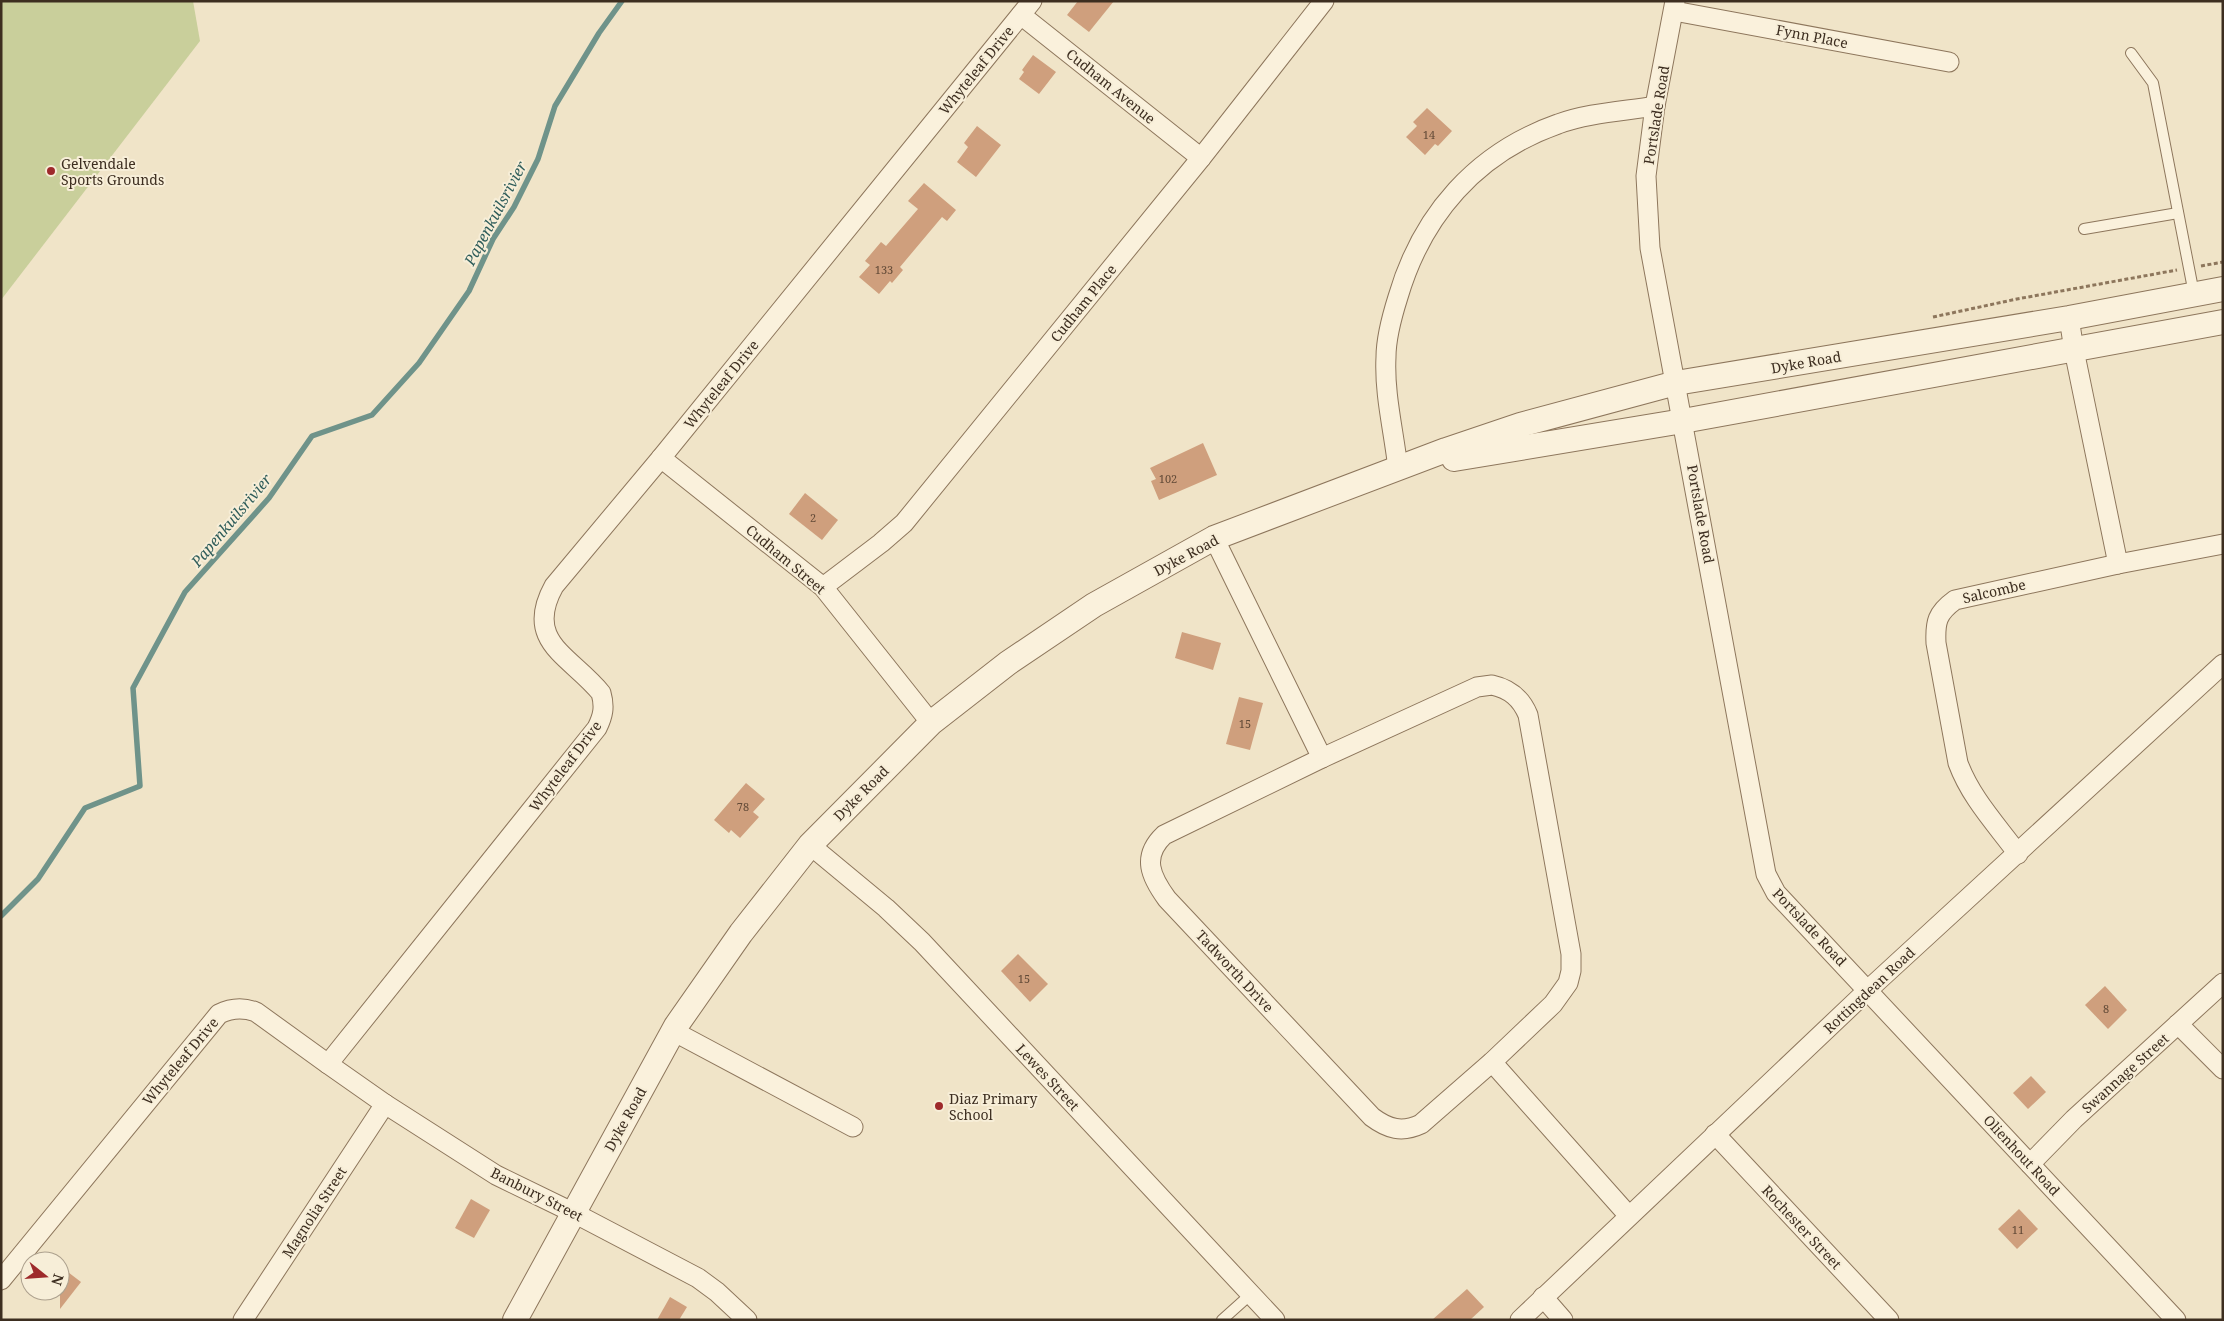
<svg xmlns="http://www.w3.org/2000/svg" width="2224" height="1321" viewBox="0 0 2224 1321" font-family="'Noto Serif',serif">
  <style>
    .grass { fill: #c9cf9b }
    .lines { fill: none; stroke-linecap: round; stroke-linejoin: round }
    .stream { stroke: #6f938a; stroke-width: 5.5 }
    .building { fill: #cf9f7d }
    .service-casing { stroke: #8d765c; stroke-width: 12 }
    .minor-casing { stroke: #8d765c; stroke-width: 21 }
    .tertiary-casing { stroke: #8d765c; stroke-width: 26 }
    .path { stroke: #8d765c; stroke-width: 3; stroke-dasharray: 4 2.5; stroke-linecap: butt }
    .service { stroke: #faf1dc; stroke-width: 10 }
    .minor { stroke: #faf1dc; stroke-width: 19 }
    .tertiary { stroke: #faf1dc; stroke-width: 24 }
    .poi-dot { fill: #9e2a2b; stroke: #f7eed8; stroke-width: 2 }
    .labels { text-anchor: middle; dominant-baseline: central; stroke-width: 4; stroke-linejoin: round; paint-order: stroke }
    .number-label { font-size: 11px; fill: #624a37 }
    .street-label { font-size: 14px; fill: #3d2e20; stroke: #f7eed8 }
    .poi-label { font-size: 14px; fill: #3d2e20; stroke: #f7eed8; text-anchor: start }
    .water-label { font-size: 15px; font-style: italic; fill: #2f5d5a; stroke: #f7eed8 }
  </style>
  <rect width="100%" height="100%" fill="#f0e4c8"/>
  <path class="grass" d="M1 1H193L200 41 1 300Z"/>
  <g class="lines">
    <path class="stream" d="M1 916 38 879 85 808 140 786 133 688 185 592 269 498 312 436 372 415 419 363 469 291 493 239 514 207 538 159 555 106 599 33 622 1"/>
  </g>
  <g class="building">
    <path d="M1078 1H1114L1089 32 1067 15Z"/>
    <path d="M1033 55 1056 72 1039 94 1019 79 1024 72 1022 70Z"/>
    <path d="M1427 108 1452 131 1438 146 1435 144 1425 155 1406 137 1417 126 1413 122Z"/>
    <path d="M977 126 1001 145 976 177 957 162 968 147 964 143Z"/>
    <path d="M924 183 956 210 947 221 942 217 900 267 903 270 892 283 890 281 879 294 859 277 870 265 865 261 881 242 886 246 918 209 908 201Z"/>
    <path d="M1203 443 1217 475 1159 500 1151 481 1156 479 1150 468Z"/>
    <path d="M805 493 838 520 822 540 789 514Z"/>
    <path d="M1182 632 1221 643 1213 670 1175 658Z"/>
    <path d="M1239 697 1263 703 1250 750 1226 744Z"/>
    <path d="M746 783 765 799 753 812 759 817 740 838 731 830 729 833 714 820Z"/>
    <path d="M1018 954 1048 984 1030 1002 1001 971Z"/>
    <path d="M2105 986 2127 1010 2108 1029 2085 1005Z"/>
    <path d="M2031 1076 2046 1092 2028 1109 2013 1093Z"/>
    <path d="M471 1199 490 1210 474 1238 455 1228Z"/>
    <path d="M2019 1209 2038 1229 2017 1249 1998 1229Z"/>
    <path d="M60 1266 81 1282 60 1309Z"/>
    <path d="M1467 1289 1484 1307 1470 1320H1432Z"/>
    <path d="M670 1297 687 1307 679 1320H657Z"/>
  </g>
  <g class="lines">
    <defs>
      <g id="service">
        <path d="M2131 53 2153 83 2194 294"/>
        <path d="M2084 229 2178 213"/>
        <path d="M1222 1320 1251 1294"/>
      </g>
      <g id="minor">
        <path d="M1675 1 1655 106 1646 176 1650 248 1766 874 1776 893 2176 1320"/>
        <path d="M1674 11 1949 62"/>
        <path d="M1021 15 1201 158"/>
        <path d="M2069 318 2074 350 2118 564"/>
        <path d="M661 458 823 587 931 723"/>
        <path d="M1398 469C1394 432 1384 394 1386 357 1386 337 1392 316 1398 297 1422 215 1476 153 1558 124 1587 113 1625 111 1655 106"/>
        <path d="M1214 538 1322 758"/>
        <path d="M823 587 881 543 904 523 1201 158 1324 1"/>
        <path d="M1492 685C1510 689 1521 698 1528 715L1571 954V971L1568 983 1553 1004 1492 1062 1421 1124C1402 1133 1388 1129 1372 1117L1167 899C1151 877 1141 857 1164 835L1322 758 1477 687Z"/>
        <path d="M810 845 886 908 922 942 1275 1320"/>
        <path d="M2018 854C1996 824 1971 798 1958 763L1936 643C1935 622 1937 613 1955 600L2118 564 2223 544"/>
        <path d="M2178 1024 2223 1069"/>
        <path d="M673 1031 853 1127"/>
        <path d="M1492 1062 1629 1216"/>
        <path d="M328 1064 385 1104 496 1175 574 1213 698 1278 717 1292 747 1320"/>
        <path d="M1715 1134 1889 1320"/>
        <path d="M2030 1164 2074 1119 2223 983"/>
        <path d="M1 1280 219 1014C231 1008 243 1007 256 1012L328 1064 597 728C603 716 605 707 601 693 571 656 523 642 554 586L661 458 1032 1"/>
        <path d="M1543 1297 1563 1320"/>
        <path d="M243 1320 385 1104"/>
        <path d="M1520 1320 1869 989 2223 664"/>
      </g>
      <g id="tertiary">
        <path d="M1454 459 1683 421 2223 322"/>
        <path d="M515 1320 676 1026 741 933 810 845 931 723 1008 663 1094 605 1214 538 1446 450 1520 425 1676 383 2069 318 2223 289"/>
      </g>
    </defs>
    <use href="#service" class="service-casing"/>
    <use href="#minor" class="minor-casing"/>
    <use href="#tertiary" class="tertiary-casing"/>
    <g class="path">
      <path d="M2201 266 2223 262"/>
      <path d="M1933 317 2017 299 2177 270"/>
    </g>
    <use href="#service" class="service"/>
    <use href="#minor" class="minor"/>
    <use href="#tertiary" class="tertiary"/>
  </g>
  <g class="poi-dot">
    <circle cx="51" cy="171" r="5"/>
    <circle cx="939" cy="1106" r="5"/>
  </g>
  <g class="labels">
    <g class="number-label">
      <text x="1429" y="134">14</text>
      <text x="884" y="269">133</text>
      <text x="1168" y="478">102</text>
      <text x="813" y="517">2</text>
      <text x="1245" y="723">15</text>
      <text x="743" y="806">78</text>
      <text x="1024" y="978">15</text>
      <text x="2106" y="1008">8</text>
      <text x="2018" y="1229">11</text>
    </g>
    <g class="street-label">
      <text transform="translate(1812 36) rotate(11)">Fynn Place</text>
      <text transform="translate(976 70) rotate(-51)">Whyteleaf Drive</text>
      <text transform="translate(1111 86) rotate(39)">Cudham Avenue</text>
      <text transform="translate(1656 115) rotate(-81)">Portslade Road</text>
      <text transform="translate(1083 303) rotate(-51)">Cudham Place</text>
      <text transform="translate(1806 362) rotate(-10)">Dyke Road</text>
      <text transform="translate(721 384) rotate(-51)">Whyteleaf Drive</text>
      <text transform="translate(1701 514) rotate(80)">Portslade Road</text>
      <text transform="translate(1186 555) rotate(-28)">Dyke Road</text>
      <text transform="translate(786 559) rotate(40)">Cudham Street</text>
      <text transform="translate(1994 591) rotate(-13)">Salcombe</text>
      <text transform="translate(565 766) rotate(-53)">Whyteleaf Drive</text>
      <text transform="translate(861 793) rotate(-45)">Dyke Road</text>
      <text transform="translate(1810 927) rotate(47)">Portslade Road</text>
      <text transform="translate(1235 971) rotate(47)">Tadworth Drive</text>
      <text transform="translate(1869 990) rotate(-43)">Rottingdean Road</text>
      <text transform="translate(180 1061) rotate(-50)">Whyteleaf Drive</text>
      <text transform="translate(2125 1073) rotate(-42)">Swannage Street</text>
      <text transform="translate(1048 1077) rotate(47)">Lewes Street</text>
      <text transform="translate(625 1119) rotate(-61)">Dyke Road</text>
      <text transform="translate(2022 1155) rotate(47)">Olienhout Road</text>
      <text transform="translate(537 1194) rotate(27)">Banbury Street</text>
      <text transform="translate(314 1212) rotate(-57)">Magnolia Street</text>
      <text transform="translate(1802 1227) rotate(47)">Rochester Street</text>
    </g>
    <g class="poi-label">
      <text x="61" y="163">Gelvendale<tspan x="61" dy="16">Sports Grounds</tspan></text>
      <text x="949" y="1098">Diaz Primary<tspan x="949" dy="16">School</tspan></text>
    </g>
    <g class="water-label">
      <text transform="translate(495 213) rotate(-62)">Papenkuilsrivier</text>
      <text transform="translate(231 520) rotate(-50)">Papenkuilsrivier</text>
    </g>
  </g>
  <rect width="2224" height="1321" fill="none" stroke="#3d2e20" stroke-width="5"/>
  <g transform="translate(45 1276) rotate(107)"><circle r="24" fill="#f7eed8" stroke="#ada18e"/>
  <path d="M0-4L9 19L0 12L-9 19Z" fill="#9e2a2b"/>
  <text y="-8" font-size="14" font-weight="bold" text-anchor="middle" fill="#3d2e20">N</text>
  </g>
</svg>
